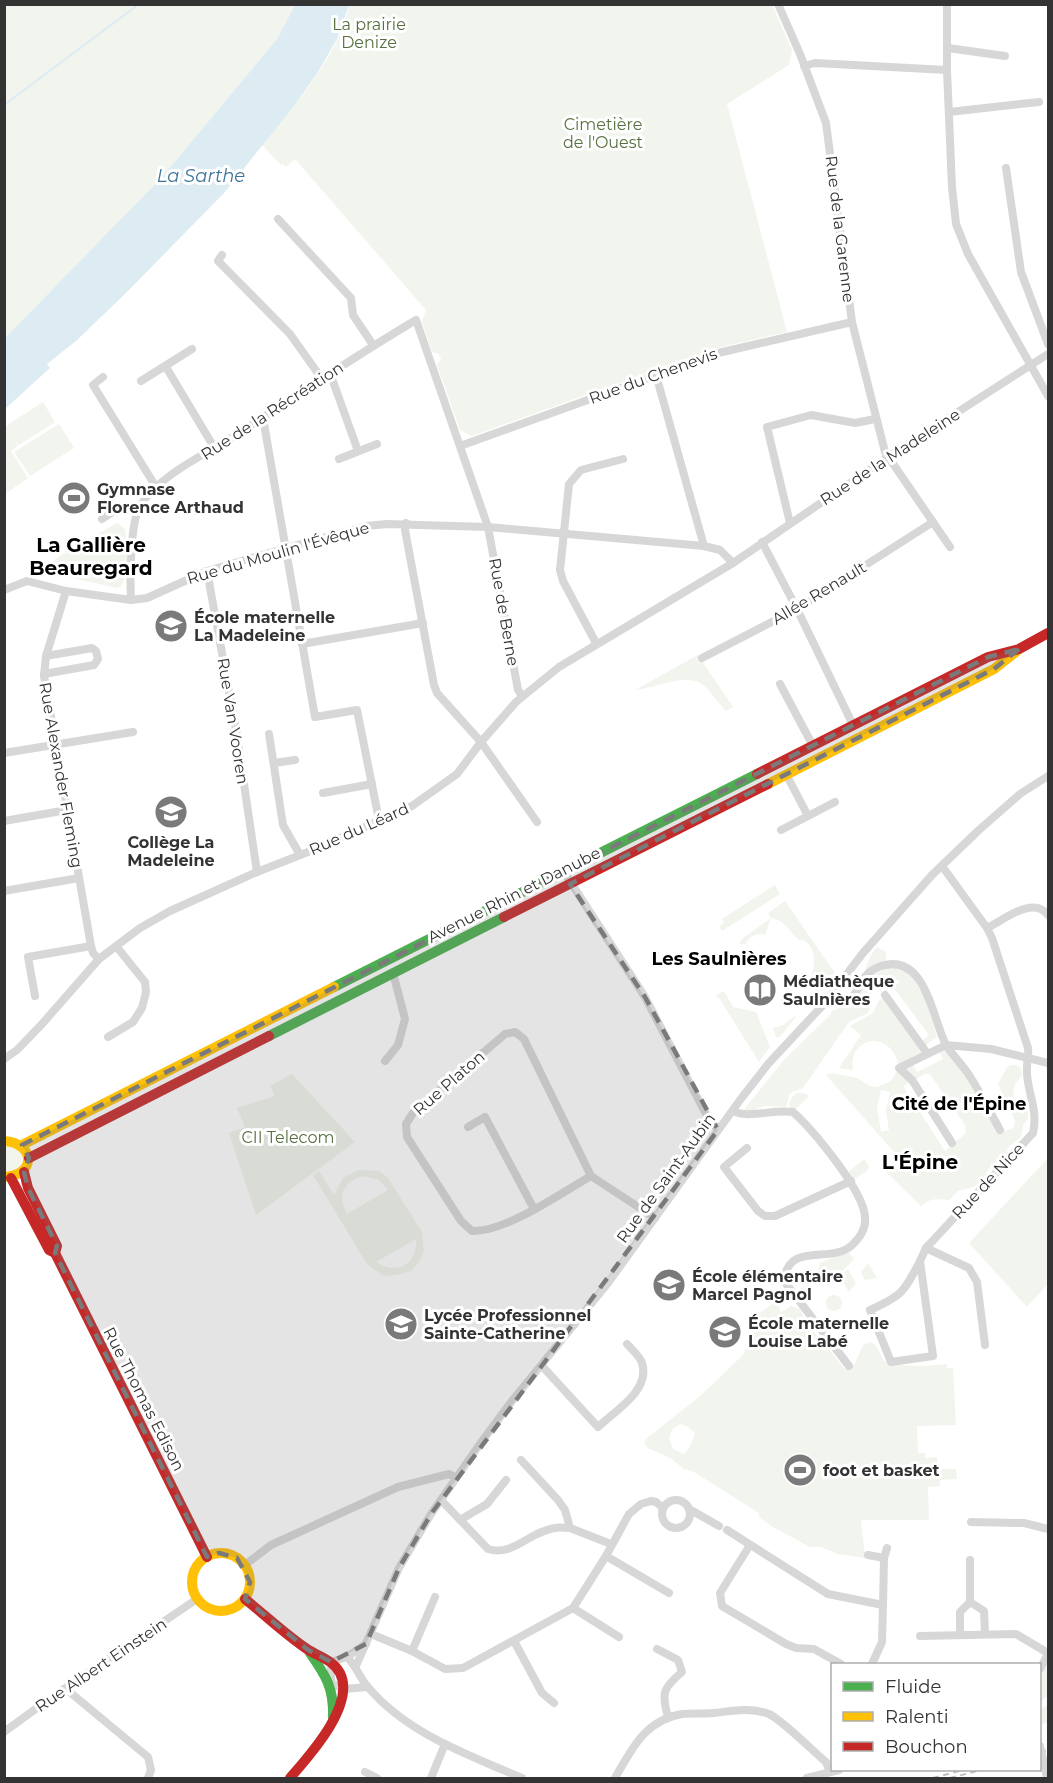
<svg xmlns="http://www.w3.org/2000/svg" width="1053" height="1783" viewBox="0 0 1053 1783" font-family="Montserrat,sans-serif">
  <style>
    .green { fill: #f1f5ed; fill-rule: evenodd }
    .water { fill: #ddebf3 }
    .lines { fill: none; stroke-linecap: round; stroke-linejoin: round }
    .stream { stroke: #ddebf3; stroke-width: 2 }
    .street { stroke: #d7d7d7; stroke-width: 8 }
    .fast { stroke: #4caf50; stroke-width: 10 }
    .slow { stroke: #ffc107; stroke-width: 10 }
    .jam { stroke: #c62828; stroke-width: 10 }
    .rail { stroke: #bebebe; stroke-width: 2; stroke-dasharray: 6 4.5; stroke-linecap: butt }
    .street-bridge { stroke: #d7d7d7; stroke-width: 8 }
    .marked { fill: #7a7a7a; fill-opacity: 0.2; stroke: #7a7a7a; stroke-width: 4.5; stroke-dasharray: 12 8; stroke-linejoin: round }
    .labels { text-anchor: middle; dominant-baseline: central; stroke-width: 6; stroke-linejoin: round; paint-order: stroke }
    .park-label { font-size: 16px; fill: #56703f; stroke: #fff }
    .street-label { font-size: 16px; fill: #333; stroke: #fff }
    .poi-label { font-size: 16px; font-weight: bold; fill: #333; stroke: #fff; text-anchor: start }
    .water-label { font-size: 18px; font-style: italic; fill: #3f7597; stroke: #fff }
    .neighbourhood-label { font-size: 18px; font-weight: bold; fill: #000; stroke: #fff }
    .quarter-label { font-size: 20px; font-weight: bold; fill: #000; stroke: #fff }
  </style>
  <rect width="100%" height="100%" fill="#fff"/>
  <g class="green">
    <path d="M5 5H295L277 39 162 177 5 338Z"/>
    <path d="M349 5H772L792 50 789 65 727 104 787 332 717 348 472 436 460 430 437 365 441 359 439 354 432 352 422 322 426 310 295 159 286 167 283 164 281 165 262 145C292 108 341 53 349 5Z"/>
    <path d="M43 402 55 422 19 445 14 440 18 446 11 451 28 478 5 494V425L6 426Z"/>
    <path d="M59 424 74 448 30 476 14 452Z"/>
    <path d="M117 523 125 529C127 543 131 580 118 588L49 573 50 566 55 559Z"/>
    <path d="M698 655 733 707 726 711C719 704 708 687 700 683 685 674 653 688 635 690Z"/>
    <path d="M775 885 780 894 722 931 719 926 724 923 722 919Z"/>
    <path d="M785 901 835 973 808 988C812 975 820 952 806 942 800 938 802 943 797 938 788 930 785 920 771 918L765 935C758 932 748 936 746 944H739L743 938 771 918 768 913Z"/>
    <path d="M877 947 886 952V958L883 963 898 966 918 981 916 983 926 1001 937 1037 926 1045 921 1042 929 1035 893 987 900 982 893 977 882 986H876L869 997 871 1006 868 1013 849 1022 803 1088 790 1093 786 1107 764 1106 748 1112 743 1111 783 1061 831 1014 832 1011C837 1008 845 1008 850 1004 862 993 863 962 877 947Z"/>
    <path d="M724 991 733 1007 756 1012 770 1047 759 1062 719 998 715 996Z"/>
    <path d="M885 995 927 1053 912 1062 917 1072 943 1059 938 1049 946 1045 1002 1132 1014 1128 1015 1121 998 1084 1006 1069 1010 1065H1017L1021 1069 1022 1075 1015 1084 1013 1094 1017 1102 1028 1112V1118L1023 1125 1021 1137 1009 1147 1004 1157 992 1164 982 1180 974 1187 958 1191 949 1200C937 1199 930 1198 921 1206L887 1173 902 1161 826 1075 831 1073 857 1078 870 1086 877 1087 891 1081 899 1068C892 1027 847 1037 853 1070L839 1068 861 1035 850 1026 873 1013 878 1002ZM925 1074H930L965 1125 966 1133 945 1151 903 1086ZM881 1090 890 1092 886 1111 889 1130 881 1132 877 1108Z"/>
    <path d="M798 1014 780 1037H776L773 1028 783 1025Z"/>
    <path d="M292 1074 355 1142 256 1215 229 1133 245 1127 237 1108 275 1096 270 1086Z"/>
    <path d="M797 1093H804L809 1096 793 1112 789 1106C790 1099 792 1097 797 1093Z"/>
    <path d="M6 1144 22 1151 21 1169 5 1173Z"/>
    <path d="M1048 1158V1284L1027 1307 969 1243Z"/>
    <path d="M864 1159 869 1166 867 1171 851 1181 846 1174Z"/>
    <path d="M359 1170 379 1171 388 1178 422 1232 424 1251 419 1262 411 1271 397 1275 384 1276 367 1264 313 1175 319 1171 334 1195 343 1178ZM363 1176 379 1180 388 1190 347 1214C337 1197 343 1181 363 1176ZM416 1239C418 1264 397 1276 376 1262Z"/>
    <path d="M849 1253 854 1259 832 1282 820 1280 818 1270 820 1263 833 1257Z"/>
    <path d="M868 1263 877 1278 865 1280 861 1272Z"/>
    <path d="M848 1269 856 1283 849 1292 839 1276Z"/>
    <circle cx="834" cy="1303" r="8"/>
    <path d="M772 1304H777L781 1312 791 1306 800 1309 807 1323 844 1368 852 1370 863 1345 870 1342 875 1344 884 1361C902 1368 928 1366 947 1364V1368H953L956 1425 917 1426 918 1453H925V1458L937 1457V1469H956L957 1479 940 1480V1486L928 1487 929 1520H861L865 1558 838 1554 821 1547H810L771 1526 759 1517V1513L694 1472 684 1469 670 1458 648 1448 644 1443 647 1438 699 1397 743 1355 755 1329 760 1313ZM680 1424 687 1426 695 1433 690 1447 684 1454 673 1449 669 1438 672 1430Z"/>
    <path d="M1048 1663V1696L1040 1702V1678Z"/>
    <path d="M1048 1705V1722L1041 1725 1040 1710Z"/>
  </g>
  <path class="water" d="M295 5H349L337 39 318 72 294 106 224 193 125 294 76 341 47 364 50 368 5 409V338L162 177 277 39Z"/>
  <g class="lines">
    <path class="stream" d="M4 105 139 4"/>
    <g class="street">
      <path d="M778 4 800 54 826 123 852 322 885 452 950 547"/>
      <path d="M947 4V70L952 187 956 224 968 254 1048 396"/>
      <path d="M948 48 1005 56"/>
      <path d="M804 66 815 63 947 70"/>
      <path d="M949 112 1039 102"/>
      <path d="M1006 168 1021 272 1048 344"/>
      <path d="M278 219 351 298 353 315 373 345"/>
      <path d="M222 255 218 261 290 334 322 379"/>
      <path d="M166 367 215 449"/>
      <path d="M330 373 358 451"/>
      <path d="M656 375 704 546"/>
      <path d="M103 377 93 385 156 487"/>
      <path d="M141 381 192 349"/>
      <path d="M263 418 315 717 357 710 379 820"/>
      <path d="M460 446 718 353 852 322"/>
      <path d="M339 459 377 444"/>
      <path d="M102 519 122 506 137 511"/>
      <path d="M406 523 405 530 434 685 437 693 481 742 537 822"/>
      <path d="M790 523 767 427 811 415 855 423 875 419"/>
      <path d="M762 542 797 609 853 725"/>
      <path d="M207 571 236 730 257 872"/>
      <path d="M4 590 27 581 66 591 131 600 147 598 207 571 286 548 366 526 387 524 488 527 704 546 720 550 733 563"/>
      <path d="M66 591 46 656 44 676 91 946 93 953 99 959"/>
      <path d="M131 600C130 579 130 523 140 506 161 473 207 454 239 433 298 395 355 356 416 320L488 527 518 690 522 696"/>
      <path d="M596 643 563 581 560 570 569 484 581 470 623 459"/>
      <path d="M302 644 423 623"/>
      <path d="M702 658 797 609 933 522"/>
      <path d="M44 674 94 665 98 659 96 651 92 648 46 656"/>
      <path d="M780 684 813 746"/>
      <path d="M269 734 283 825 300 855"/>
      <path d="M4 753 133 732"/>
      <path d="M274 763 295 760"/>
      <path d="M786 774 808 816"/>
      <path d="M323 793 372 784"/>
      <path d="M4 821 67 810"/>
      <path d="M781 830 835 802"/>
      <path d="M564 872 645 997 705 1112 718 1130"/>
      <path d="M4 891 79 878"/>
      <path d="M987 928C1004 920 1033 895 1048 915"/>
      <path d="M885 995 927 1053"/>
      <path d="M35 996 28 957 91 946"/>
      <path d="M829 997C866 1010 849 977 881 966 926 952 932 1018 946 1045 953 1056 964 1066 971 1078 981 1094 990 1112 1000 1130"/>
      <path d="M108 1037 133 1022 142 1008 146 992 145 982 116 946"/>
      <path d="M4 1059 17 1050 42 1024 99 959 140 928 170 911 257 872 313 850 412 806 457 774 481 742 516 702 559 667 733 563 888 457 1048 354"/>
      <path d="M385 1061 398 1045 405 1019 393 973"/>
      <path d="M733 1111C749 1119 772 1109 793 1112 813 1130 865 1192 865 1218 866 1229 859 1239 851 1246 830 1264 788 1241 784 1281L849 1366"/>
      <path d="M468 1127 485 1117 534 1209"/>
      <path d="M952 1143 912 1080 899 1068 946 1045 991 1049 1048 1063"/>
      <path d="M747 1148 724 1167 758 1211 765 1216H775L851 1181"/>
      <path d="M591 1176C561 1193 506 1232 472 1231L461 1221 407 1137 406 1124 413 1113 505 1034 515 1032 524 1039 591 1176 655 1218"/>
      <path d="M926 1248 969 1268 977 1282 985 1345"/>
      <path d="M920 1261C904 1292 902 1296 870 1310L891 1362 933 1356 920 1261 926 1248 1033 1133C1039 1108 1025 1088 1027 1067 1027 1060 1029 1055 1028 1048L992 938 987 928 942 866"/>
      <path d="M542 1366 598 1427C615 1411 651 1390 642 1363 640 1356 631 1349 627 1344"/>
      <path d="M521 1460 558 1500 565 1510 570 1528 611 1544"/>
      <circle cx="676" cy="1514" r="14"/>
      <path d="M441 1500 488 1549C513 1557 530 1531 555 1528 559 1527 565 1528 570 1528"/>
      <path d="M689 1509 719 1526"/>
      <path d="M460 1520 487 1504 506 1480"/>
      <path d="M971 1522 1024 1523 1048 1529"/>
      <path d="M727 1530 828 1594 883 1605 882 1642 872 1664"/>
      <path d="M750 1545 720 1593 722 1606 786 1644 796 1648 814 1649 841 1664"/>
      <path d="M868 1555 884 1558"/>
      <path d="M606 1556 669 1593"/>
      <path d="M245 1565 271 1545 398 1487 449 1474 456 1478"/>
      <path d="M970 1602V1560"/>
      <path d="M883 1605 884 1558 887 1548"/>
      <path d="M573 1608 619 1637"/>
      <path d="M371 1634 412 1651 445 1669 463 1668 573 1608 606 1556 629 1514 641 1504 651 1501 656 1502 663 1508"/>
      <path d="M960 1634V1612L970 1602 984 1611 985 1633"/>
      <path d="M920 1636 1016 1634 1048 1653"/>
      <path d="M514 1641 542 1693 554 1703"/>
      <path d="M366 1644 347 1657 331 1662V1683L344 1689 367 1687"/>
      <path d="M657 1649 678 1660 682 1672C663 1688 661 1693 668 1717"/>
      <path d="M412 1651 435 1597"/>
      <path d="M347 1657C357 1667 359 1677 368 1687 406 1733 469 1755 522 1778"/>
      <path d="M356 1666 399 1568 431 1514 480 1444 512 1401 608 1283 740 1100 768 1064 823 1005 863 953 932 875 979 830 1020 794 1048 776"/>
      <path d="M1040 1669 1048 1654"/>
      <path d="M66 1689 148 1757 151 1770 148 1778"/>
      <path d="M4 1732 52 1697 197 1599"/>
      <path d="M1045 1767 1047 1778"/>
      <path d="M365 1772 377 1778"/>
      <path d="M431 1778 445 1744"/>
      <path d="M615 1778C632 1749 645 1720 682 1714 692 1713 703 1714 714 1713 733 1711 750 1707 769 1714 782 1720 813 1751 826 1762L830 1772"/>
      <path d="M807 1778 839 1770"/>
    </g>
    <g class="fast">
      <path d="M334 987 757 774"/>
      <path d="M269 1036 504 917"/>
      <path d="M310 1653C326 1676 334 1688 333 1717"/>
    </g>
    <g class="slow">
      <path d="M768 784 994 669 1017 651"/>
      <path d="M4 1141C36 1143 36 1176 4 1177"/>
      <path d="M22 1145 334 987"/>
      <circle cx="221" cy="1582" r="29"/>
    </g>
    <g class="jam">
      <path d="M757 774 988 657 1019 649 1048 633"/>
      <path d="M504 917 768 784"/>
      <path d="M29 1158 269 1036"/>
      <path d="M24 1172 28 1188 57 1246 55 1253"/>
      <path d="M11 1178 49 1250 55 1253 207 1557"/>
      <path d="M245 1599C265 1615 285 1634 307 1649 319 1657 332 1659 340 1673 356 1705 309 1756 290 1778"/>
    </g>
    <g class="rail">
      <path d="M1040 1752 1048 1750"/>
      <path d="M933 1778 959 1771"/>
      <path d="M950 1778 981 1770"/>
    </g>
    <path class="street-bridge" d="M1040 1746 1045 1767"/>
  </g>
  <path class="marked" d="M1019 649 994 669 570 884 645 997 718 1130 431 1514 399 1568 366 1644 331 1662 308 1650 245 1599 250 1582 237 1558 219 1553 207 1557 55 1253 57 1246 28 1188 24 1172 29 1158 22 1145 988 657Z"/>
  <defs>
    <symbol id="stadium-disc" viewBox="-11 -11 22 22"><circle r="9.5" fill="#7a7a7a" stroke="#fff"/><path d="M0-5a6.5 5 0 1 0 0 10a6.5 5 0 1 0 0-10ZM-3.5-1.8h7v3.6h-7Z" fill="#fff"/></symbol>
    <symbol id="school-disc" viewBox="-11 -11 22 22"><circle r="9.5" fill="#7a7a7a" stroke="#fff"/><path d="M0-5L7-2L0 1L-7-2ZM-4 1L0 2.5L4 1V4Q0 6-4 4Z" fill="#fff"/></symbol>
    <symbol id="library-disc" viewBox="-11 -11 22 22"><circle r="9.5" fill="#7a7a7a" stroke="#fff"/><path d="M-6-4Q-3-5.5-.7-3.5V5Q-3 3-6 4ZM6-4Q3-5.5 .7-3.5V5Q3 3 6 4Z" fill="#fff"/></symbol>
  </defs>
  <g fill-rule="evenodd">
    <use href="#stadium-disc" x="55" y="479" width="38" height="38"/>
    <use href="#school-disc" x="152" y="607" width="38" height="38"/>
    <use href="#school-disc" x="152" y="793" width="38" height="38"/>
    <use href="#library-disc" x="741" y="971" width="38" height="38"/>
    <use href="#school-disc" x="650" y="1266" width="38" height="38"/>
    <use href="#school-disc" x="382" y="1305" width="38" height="38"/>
    <use href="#school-disc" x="706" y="1313" width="38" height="38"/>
    <use href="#stadium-disc" x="781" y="1451" width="38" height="38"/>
  </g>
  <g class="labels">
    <g class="park-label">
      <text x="369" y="24">La prairie<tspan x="369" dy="18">Denize</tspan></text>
      <text x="603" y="124">Cimetière<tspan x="603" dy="18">de l'Ouest</tspan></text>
      <text x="288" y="1137">CII Telecom</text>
    </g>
    <g class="street-label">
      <text transform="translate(840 229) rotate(83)">Rue de la Garenne</text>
      <text transform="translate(653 376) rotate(-20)">Rue du Chenevis</text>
      <text transform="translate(272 411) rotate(-33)">Rue de la Récréation</text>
      <text transform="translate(890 457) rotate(-33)">Rue de la Madeleine</text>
      <text transform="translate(278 553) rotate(-16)">Rue du Moulin l'Évêque</text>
      <text transform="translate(819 593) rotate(-31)">Allée Renault</text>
      <text transform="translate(504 612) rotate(80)">Rue de Berne</text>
      <text transform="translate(233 721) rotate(81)">Rue Van Vooren</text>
      <text transform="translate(61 775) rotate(80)">Rue Alexander Fleming</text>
      <text transform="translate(359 829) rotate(-24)">Rue du Léard</text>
      <text transform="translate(514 895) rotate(-27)">Avenue Rhin et Danube</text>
      <text transform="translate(449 1083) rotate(-41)">Rue Platon</text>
      <text transform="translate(666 1178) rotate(-54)">Rue de Saint-Aubin</text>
      <text transform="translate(988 1181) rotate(-47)">Rue de Nice</text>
      <text transform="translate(144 1399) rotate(63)">Rue Thomas Edison</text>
      <text transform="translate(101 1665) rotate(-34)">Rue Albert Einstein</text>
    </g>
    <g class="poi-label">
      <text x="97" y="489">Gymnase<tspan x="97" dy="18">Florence Arthaud</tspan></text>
      <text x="194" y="617">École maternelle<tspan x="194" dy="18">La Madeleine</tspan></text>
      <text x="171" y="842" text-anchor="middle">Collège La<tspan x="171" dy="18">Madeleine</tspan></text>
      <text x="783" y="981">Médiathèque<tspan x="783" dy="18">Saulnières</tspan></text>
      <text x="692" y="1276">École élémentaire<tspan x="692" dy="18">Marcel Pagnol</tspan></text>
      <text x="424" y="1315">Lycée Professionnel<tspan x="424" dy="18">Sainte-Catherine</tspan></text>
      <text x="748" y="1323">École maternelle<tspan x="748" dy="18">Louise Labé</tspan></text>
      <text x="823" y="1470">foot et basket</text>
    </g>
    <g class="water-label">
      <text x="201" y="176">La Sarthe</text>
    </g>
    <g class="neighbourhood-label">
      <text x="719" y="959">Les Saulnières</text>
      <text x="959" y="1104">Cité de l'Épine</text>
    </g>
    <g class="quarter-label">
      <text x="91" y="545">La Gallière<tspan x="91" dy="23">Beauregard</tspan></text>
      <text x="920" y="1162">L'Épine</text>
    </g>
  </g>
  <rect width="1053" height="1783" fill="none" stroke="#333333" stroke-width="12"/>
  <rect x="831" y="1663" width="210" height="108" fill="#ffffff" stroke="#adadad" stroke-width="1.5"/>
  <rect x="843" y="1682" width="30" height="9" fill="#4caf50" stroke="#adadad" stroke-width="1.5"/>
  <text x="885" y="1693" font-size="18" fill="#333333">Fluide</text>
  <rect x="843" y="1712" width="30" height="9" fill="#ffc107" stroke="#adadad" stroke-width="1.5"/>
  <text x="885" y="1723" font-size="18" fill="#333333">Ralenti</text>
  <rect x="843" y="1742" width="30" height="9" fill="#c62828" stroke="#adadad" stroke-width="1.5"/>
  <text x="885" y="1753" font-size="18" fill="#333333">Bouchon</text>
</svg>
